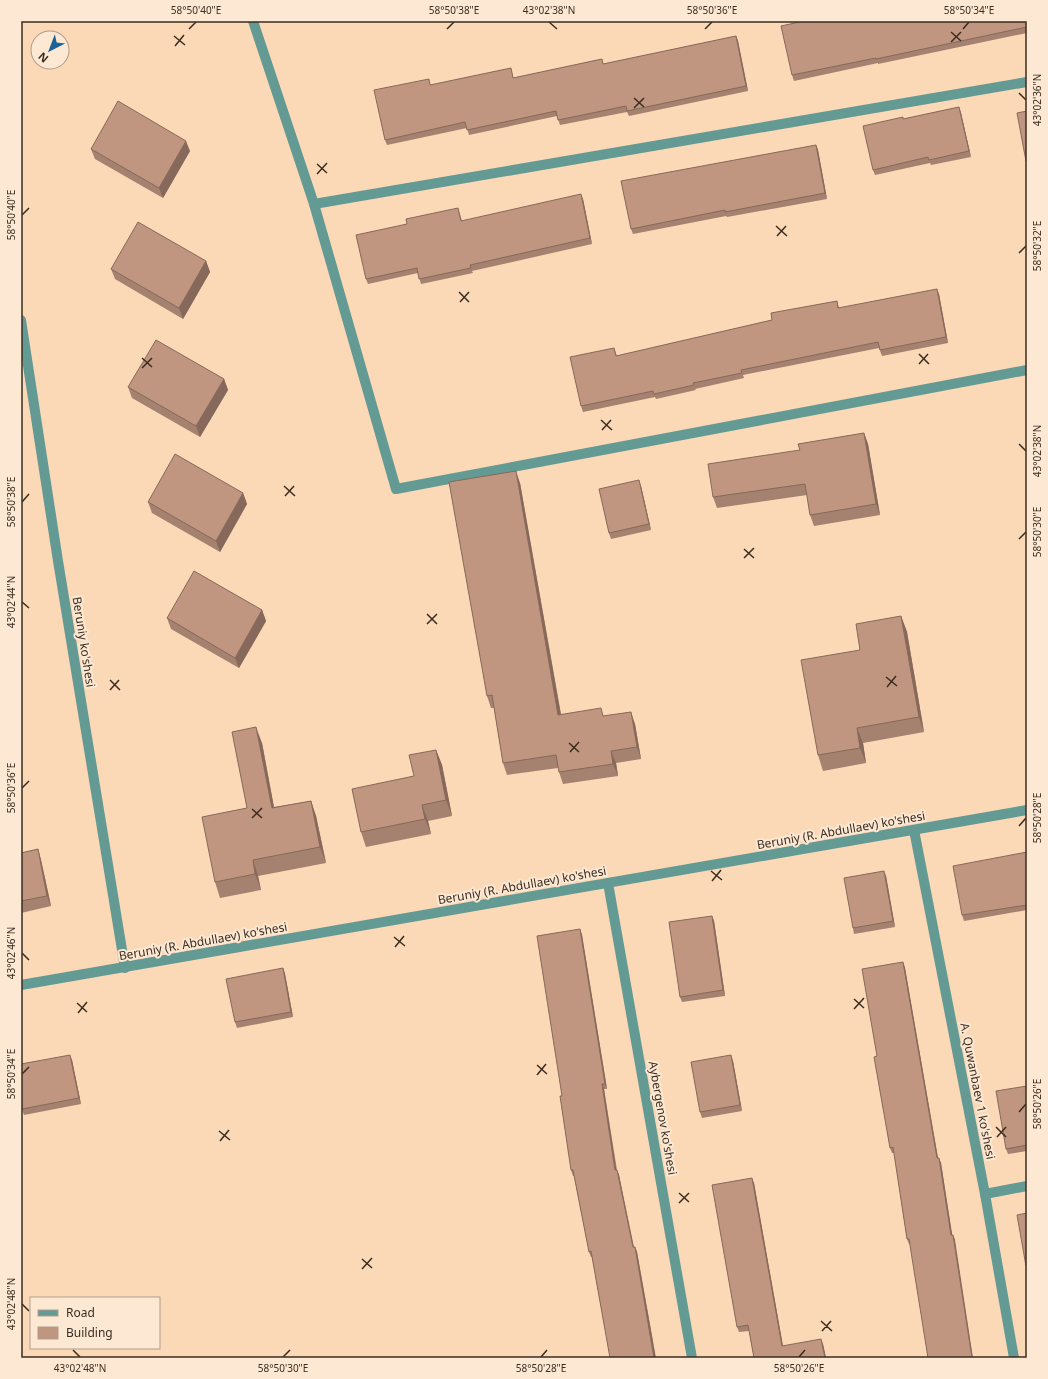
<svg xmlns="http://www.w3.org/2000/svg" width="1048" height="1379" viewBox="0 0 1048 1379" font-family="'Noto Sans',sans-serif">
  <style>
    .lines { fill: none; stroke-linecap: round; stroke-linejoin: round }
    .minor { stroke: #649a94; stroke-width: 10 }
    .wall { fill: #a5816f }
    .shaded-wall { fill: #86695a }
    .building { fill: #c09681; stroke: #86695a }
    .ticks { fill: none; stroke: #3a2d20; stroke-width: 1.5 }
    .labels { text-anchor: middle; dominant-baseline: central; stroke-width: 4; stroke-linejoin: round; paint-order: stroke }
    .street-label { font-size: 12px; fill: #3a2d20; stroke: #fde8d4 }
    .neatline { fill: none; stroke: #3a2d20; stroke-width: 1.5 }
    .ticks-label { font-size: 10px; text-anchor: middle; fill: #3a2d20 }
  </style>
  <rect width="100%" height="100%" fill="#fbd8b6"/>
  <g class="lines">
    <g class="minor">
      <path d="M253 21 314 204 396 489 1027 370"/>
      <path d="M314 204 1027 82"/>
      <path d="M21 320 58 561 125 968"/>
      <path d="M914 830 985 1194 1014 1358"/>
      <path d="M608 883 692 1358"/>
      <path d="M21 985 1027 810"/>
      <path d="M985 1194 1027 1186"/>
    </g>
  </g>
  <g class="wall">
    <path d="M1027 21V33L878 64V63L794 81 792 75Z"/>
    <path d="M736 36 738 41 748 91 629 116 627 112 560 125 557 116 469 135 467 128 387 145 385 140 431 85 511 68 513 78 602 59 603 64Z"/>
    <path d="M959 107 961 113 971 157 931 165 930 163 875 175 873 170 904 119Z"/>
    <path d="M816 145 818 150 827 199 727 217 726 216 633 234 631 229Z"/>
    <path d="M91 149 190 151 163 198 95 159Z"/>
    <path d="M583 199 592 244 472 271 473 273 421 284 418 273 368 284 366 279 407 224 458 208 462 221Z"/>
    <path d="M206 261 210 272 183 319 115 279 111 269Z"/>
    <path d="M939 294 948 343 882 356 879 348 743 375 744 378 695 389 696 390 656 399 655 397 583 412 581 406 614 348 617 356 772 320 837 301 839 308Z"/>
    <path d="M224 379 228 390 200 437 132 398 128 387Z"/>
    <path d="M864 433 868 444 880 515 814 526 810 515 807 495 717 508 713 497 800 450Z"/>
    <path d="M520 483 561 714 604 716 635 724 641 759 616 763 618 776 563 784 559 772 558 768 507 775 503 763 494 708H491L487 696Z"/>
    <path d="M641 486 651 530 611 539 609 533Z"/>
    <path d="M243 493 247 504 220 552 152 513 148 502Z"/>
    <path d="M262 610 266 621 239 668 171 629 167 618Z"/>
    <path d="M901 616 907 632 924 732 863 743 866 763 823 771 818 755 860 650Z"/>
    <path d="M262 743 274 807 311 801 316 816 326 863 258 876 261 890 220 898 215 882 247 808Z"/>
    <path d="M436 750 442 765 452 816 428 821 431 834 366 847 361 832 414 776Z"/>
    <path d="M38 849 41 860 51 906 21 913V853Z"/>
    <path d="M1027 852V910L964 921 962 915Z"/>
    <path d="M886 876 895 927 854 934 853 928Z"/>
    <path d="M712 916 714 921 725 996 682 1002 680 997Z"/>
    <path d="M580 929 582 935 607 1089H604L617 1170 619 1175 633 1247H635L637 1252 653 1342 605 1329 592 1257H591L589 1252 574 1176H573L571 1170Z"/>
    <path d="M903 962 905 968 938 1158 941 1163 952 1235H953L955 1240 909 1244 907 1239 894 1153H892L890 1148 877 1056Z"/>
    <path d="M283 968 285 974 293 1017 237 1028 235 1022Z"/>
    <path d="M72 1060 81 1104 24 1115 22 1109Z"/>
    <path d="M733 1061 742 1111 702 1118 700 1112Z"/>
    <path d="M1027 1086V1151L1008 1154 1006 1149Z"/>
    <path d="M754 1183 783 1346 823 1344 826 1358H754L749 1331 739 1332 737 1327Z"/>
  </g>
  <g class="shaded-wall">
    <path d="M736 36 738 41 748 91 746 86Z"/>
    <path d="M959 107 961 113 971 157 969 151Z"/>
    <path d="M186 141 190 151 163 198 159 188Z"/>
    <path d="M816 145 818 150 827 199 825 193Z"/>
    <path d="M581 194 583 199 592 244 590 238Z"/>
    <path d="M206 261 210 272 183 319 179 308Z"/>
    <path d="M937 289 939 294 948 343 946 337Z"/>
    <path d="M224 379 228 390 200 437 196 426Z"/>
    <path d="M864 433 868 444 880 515 876 504Z"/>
    <path d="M516 471 520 483 563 727 558 715Z"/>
    <path d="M639 480 641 486 651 530 649 524Z"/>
    <path d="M243 493 247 504 220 552 216 541Z"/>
    <path d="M262 610 266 621 239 668 235 658Z"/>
    <path d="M901 616 907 632 924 732 919 717Z"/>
    <path d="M631 712 635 724 641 759 637 747Z"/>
    <path d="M256 727 262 743 277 824 272 808Z"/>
    <path d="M857 728 863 743 866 763 860 748Z"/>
    <path d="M436 750 442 765 452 816 446 800Z"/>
    <path d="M611 751 616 763 618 776 613 764Z"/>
    <path d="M311 801 316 816 326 863 320 847Z"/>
    <path d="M422 805 428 821 431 834 425 819Z"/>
    <path d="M38 849 41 860 51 906 47 896Z"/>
    <path d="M253 860 258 876 261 890 255 874Z"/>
    <path d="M884 871 886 876 895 927 893 921Z"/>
    <path d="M712 916 714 921 725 996 723 990Z"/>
    <path d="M580 929 582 935 607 1089 605 1084Z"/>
    <path d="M903 962 905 968 939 1164 937 1158Z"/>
    <path d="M283 968 285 974 293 1017 291 1012Z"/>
    <path d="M70 1055 72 1060 81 1104 79 1098Z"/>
    <path d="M731 1055 733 1061 742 1111 740 1105Z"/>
    <path d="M602 1084 604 1089 617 1175 615 1170Z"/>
    <path d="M939 1158 941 1163 953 1240 951 1235Z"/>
    <path d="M617 1170 619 1175 635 1252 633 1247Z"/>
    <path d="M752 1178 754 1183 784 1352 782 1346Z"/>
    <path d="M953 1235 955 1240 973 1358H972Z"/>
    <path d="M635 1247 637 1252 656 1358H654Z"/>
    <path d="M821 1339 823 1344 826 1358H825Z"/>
  </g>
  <g class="building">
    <path d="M804 21H1027V27L876 59V58L792 75 781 26Z"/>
    <path d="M736 36 746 86 627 111 626 106 558 120 556 111 467 130 465 122 385 140 374 90 429 79 430 85 511 68 513 78 602 59 603 64Z"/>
    <path d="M118 101 186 141 159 188 91 149Z"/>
    <path d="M959 107 969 151 929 160 928 157 873 170 863 126 903 117V119Z"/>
    <path d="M1027 111V161H1026L1017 113Z"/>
    <path d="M816 145 825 193 725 212V210L631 229 621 181Z"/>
    <path d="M581 194 590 238 470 265 471 268 419 279 417 268 366 279 356 235 407 224 406 219 458 208 461 221Z"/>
    <path d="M138 222 206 261 179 308 111 269Z"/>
    <path d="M937 289 946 337 880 350 878 342 741 370 742 373 693 383 694 385 654 394 653 391 581 406 570 357 614 348 616 356 772 320 771 313 837 301 838 308Z"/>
    <path d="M156 340 224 379 196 426 128 387Z"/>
    <path d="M864 433 876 504 810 515 805 484 713 497 708 464 800 450 798 444Z"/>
    <path d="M175 454 243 493 216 541 148 502Z"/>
    <path d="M516 471 558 715 601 708 603 716 631 712 637 747 611 751 613 764 559 772 556 755 503 763 492 695 487 696 449 482Z"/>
    <path d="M639 480 649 524 609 533 599 489Z"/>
    <path d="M194 571 262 610 235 658 167 618Z"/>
    <path d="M901 616 919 717 857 728 860 748 818 755 801 660 860 650 856 624Z"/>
    <path d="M256 727 272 808 311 801 320 847 253 860 255 874 215 882 202 817 247 808 232 732Z"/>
    <path d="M436 750 446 800 422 805 425 819 361 832 352 789 414 776 409 755Z"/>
    <path d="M38 849 47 896 21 901V853Z"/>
    <path d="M1027 852V905L962 915 953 866Z"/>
    <path d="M884 871 893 921 853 928 844 878Z"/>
    <path d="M712 916 723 990 680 997 669 922Z"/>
    <path d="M580 929 605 1084H602L615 1170H617L633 1247H635L654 1358H610L591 1251 589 1252 573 1170H571L560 1096H562L537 936Z"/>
    <path d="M903 962 937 1158H939L951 1235H953L972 1358H928L909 1239H907L893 1147 890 1148 874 1057 877 1056 862 969Z"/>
    <path d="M283 968 291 1012 235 1022 226 979Z"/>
    <path d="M70 1055 79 1098 22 1109 21 1104V1064Z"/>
    <path d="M731 1055 740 1105 700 1112 691 1062Z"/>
    <path d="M1027 1086V1145L1006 1149 996 1091Z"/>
    <path d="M752 1178 782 1346 821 1339 825 1358H754L748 1325 737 1327 712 1185Z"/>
    <path d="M1027 1213V1265L1026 1266 1017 1215Z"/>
  </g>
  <path class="ticks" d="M549 22 557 29M189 29 196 22M447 29 454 22M705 29 712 22M963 29 969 22M951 32 961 41M174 36 185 45M951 42 961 32M175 46 184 35M1019 93 1026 100M634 98 644 107M634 108 644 98M317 164 327 173M317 174 327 163M22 215 29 208M776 226 787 236M777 236 786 226M1019 253 1026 246M459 292 469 302M460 302 469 292M919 354 929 364M142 358 152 367M919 364 928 354M142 368 152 358M601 420 612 430M602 430 611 420M1019 444 1026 451M284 486 295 496M285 496 294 486M22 502 29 494M1019 539 1026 532M744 549 754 558M744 558 754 548M22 602 29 608M427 614 437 624M427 624 437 614M886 677 897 686M110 680 120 690M887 687 896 676M110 690 119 680M569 743 579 752M570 752 579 742M22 788 29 781M252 809 262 818M252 818 262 808M1019 826 1026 818M711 871 722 880M712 881 721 870M394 937 405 946M395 947 404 936M22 953 29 960M854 999 864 1008M77 1003 87 1012M854 1009 864 998M78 1013 87 1002M537 1065 547 1074M22 1074 29 1067M537 1075 546 1064M1019 1112 1026 1104M996 1127 1006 1137M219 1131 230 1140M997 1137 1006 1127M220 1141 229 1130M679 1193 689 1202M679 1203 689 1193M362 1259 372 1268M362 1269 372 1258M22 1304 29 1311M821 1321 832 1331M822 1331 831 1321M73 1350 80 1357M283 1357 290 1350M541 1357 547 1350M799 1357 805 1350"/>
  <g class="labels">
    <g class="street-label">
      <text transform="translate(84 642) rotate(81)">Beruniy ko'shesi</text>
      <text transform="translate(841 830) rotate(-10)">Beruniy (R. Abdullaev) ko'shesi</text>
      <text transform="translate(522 885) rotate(-10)">Beruniy (R. Abdullaev) ko'shesi</text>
      <text transform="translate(203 941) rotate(-10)">Beruniy (R. Abdullaev) ko'shesi</text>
      <text transform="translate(978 1091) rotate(79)">A. Quwanbaev 1 ko'shesi</text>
      <text transform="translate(663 1118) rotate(80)">Aybergenov ko'shesi</text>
    </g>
  </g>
  <rect width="1048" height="1379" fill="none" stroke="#fde8d4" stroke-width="44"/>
  <rect x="30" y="1297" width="130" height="52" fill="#fde8d4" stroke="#af9d8c"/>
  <rect x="38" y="1310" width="20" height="6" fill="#649a94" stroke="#af9d8c"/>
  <text x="66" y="1317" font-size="12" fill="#3a2d20">Road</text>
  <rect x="38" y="1327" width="20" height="12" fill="#c09681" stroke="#af9d8c"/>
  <text x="66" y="1337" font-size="12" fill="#3a2d20">Building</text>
  <g transform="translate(50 50) rotate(222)"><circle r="19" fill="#fde8d4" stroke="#af9d8c"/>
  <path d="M0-3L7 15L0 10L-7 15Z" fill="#1e6297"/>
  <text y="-6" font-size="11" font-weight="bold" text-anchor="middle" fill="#3a2d20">N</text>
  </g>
  <rect x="22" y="22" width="1004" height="1335" class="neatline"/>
  <g class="ticks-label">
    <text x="196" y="14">58°50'40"E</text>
    <text x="454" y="14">58°50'38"E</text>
    <text x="549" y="14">43°02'38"N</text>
    <text x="712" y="14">58°50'36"E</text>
    <text x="969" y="14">58°50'34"E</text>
    <text transform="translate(1037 100) rotate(-90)" y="4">43°02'36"N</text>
    <text transform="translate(11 215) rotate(-90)" y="4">58°50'40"E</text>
    <text transform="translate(1037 246) rotate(-90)" y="4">58°50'32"E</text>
    <text transform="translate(1037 451) rotate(-90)" y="4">43°02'38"N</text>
    <text transform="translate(11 502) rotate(-90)" y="4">58°50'38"E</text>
    <text transform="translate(1037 532) rotate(-90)" y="4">58°50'30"E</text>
    <text transform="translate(11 602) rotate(-90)" y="4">43°02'44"N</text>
    <text transform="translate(11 788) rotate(-90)" y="4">58°50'36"E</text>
    <text transform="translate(1037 818) rotate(-90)" y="4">58°50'28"E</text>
    <text transform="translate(11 953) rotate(-90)" y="4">43°02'46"N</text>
    <text transform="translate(11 1074) rotate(-90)" y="4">58°50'34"E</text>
    <text transform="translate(1037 1104) rotate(-90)" y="4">58°50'26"E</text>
    <text transform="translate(11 1304) rotate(-90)" y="4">43°02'48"N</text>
    <text x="80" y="1372">43°02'48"N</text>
    <text x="283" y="1372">58°50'30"E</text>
    <text x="541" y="1372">58°50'28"E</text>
    <text x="799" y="1372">58°50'26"E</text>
  </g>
</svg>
